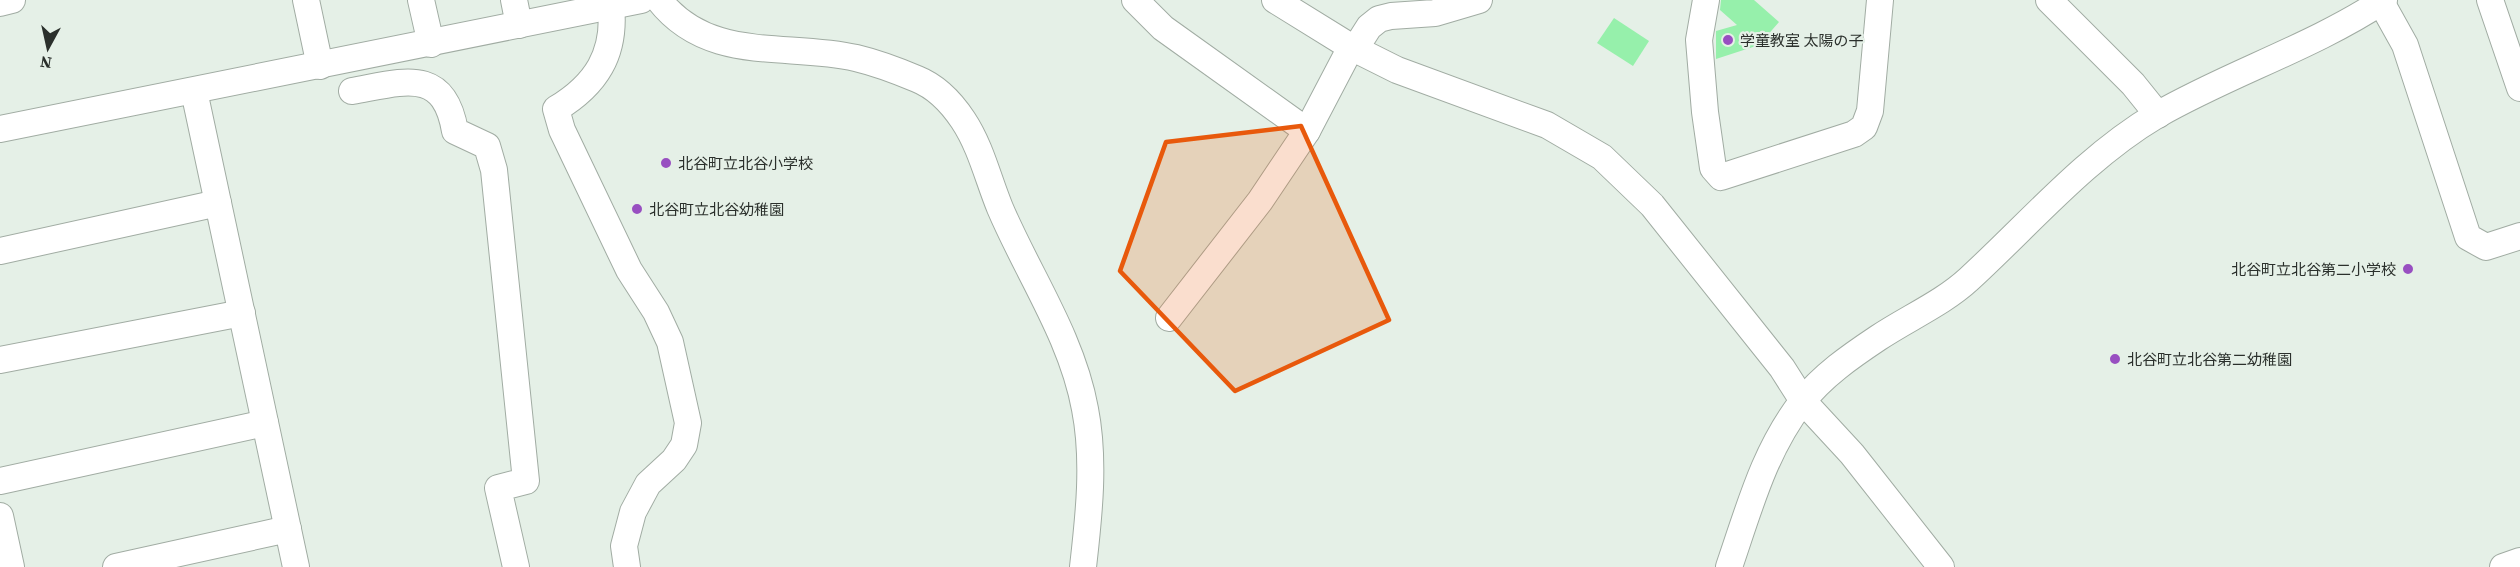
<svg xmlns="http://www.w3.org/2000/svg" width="2520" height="567" viewBox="0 0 2520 567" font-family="'Source Serif 4','Noto Sans JP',serif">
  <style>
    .building { fill: #96f0ab }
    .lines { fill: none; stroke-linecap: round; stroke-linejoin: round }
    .minor-casing { stroke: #a1aca3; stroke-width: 28 }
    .minor { stroke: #fff; stroke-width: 26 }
    .marked { fill: #e8590c; fill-opacity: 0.2; stroke: #e8590c; stroke-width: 4.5; stroke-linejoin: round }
    .poi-dot { fill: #984fc1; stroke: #e5f0e7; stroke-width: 2 }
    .labels { text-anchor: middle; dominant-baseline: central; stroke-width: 4.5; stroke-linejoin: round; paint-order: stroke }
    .poi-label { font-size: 15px; fill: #2b302c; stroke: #e5f0e7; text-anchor: start }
  </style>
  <rect width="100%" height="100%" fill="#e5f0e7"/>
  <g class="building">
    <path d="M1721 0H1754L1779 22 1759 45 1716 59V31L1737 25 1720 10Z"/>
    <path d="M1614 18 1649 41 1633 66 1597 43Z"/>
  </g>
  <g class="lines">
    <defs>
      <g id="minor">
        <path d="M306 0 320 66"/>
        <path d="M421 0 431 44"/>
        <path d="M514 0 519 25"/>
        <path d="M659 0C709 64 787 42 856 58 877 63 898 71 917 79 937 87 951 102 963 120 981 147 988 179 1000 208 1028 274 1072 337 1085 409 1095 460 1089 515 1083 567"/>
        <path d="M1135 0 1163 28 1307 131"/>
        <path d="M1275 0 1351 47 1397 70 1547 125 1602 157 1652 205 1782 368 1803 401 1852 454 1941 567"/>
        <path d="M1706 0 1699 40 1705 112 1713 168 1721 177 1854 134 1864 127 1870 111 1880 0"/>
        <path d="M2049 0 2133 84 2158 115"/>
        <path d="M2490 0 2520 88"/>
        <path d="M2381 2 2405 45 2468 237 2486 247 2520 236"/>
        <path d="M0 3 12 0"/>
        <path d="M611 6C616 54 596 85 556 109L562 130 629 270 656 312 670 342 688 423 684 445 674 460 648 484 633 512 624 546 627 567"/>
        <path d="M1355 49 1369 27 1379 19 1391 16 1435 13 1479 0"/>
        <path d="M194 91 296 567"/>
        <path d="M352 91C403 82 444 66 455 131L487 146 494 170 526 481 498 488 516 567"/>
        <path d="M0 129 641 0"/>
        <path d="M0 251 218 203"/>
        <path d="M1169 318 1260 201 1307 131 1351 47"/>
        <path d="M0 360 242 313"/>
        <path d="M0 481 265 423"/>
        <path d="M0 516 11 567"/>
        <path d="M116 567 288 529"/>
        <path d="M1729 567C1749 509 1764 451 1802 402 1822 376 1851 356 1878 338 1908 318 1943 303 1969 279 2030 223 2086 157 2157 115 2230 73 2313 47 2384 0"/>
        <path d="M2503 567 2520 561"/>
      </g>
    </defs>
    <use href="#minor" class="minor-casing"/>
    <use href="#minor" class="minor"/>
  </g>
  <path class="marked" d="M1301 126 1389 320 1235 391 1120 271 1166 142Z"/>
  <g class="poi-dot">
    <circle cx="1728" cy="40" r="6"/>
    <circle cx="666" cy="163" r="6"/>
    <circle cx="637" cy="209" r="6"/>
    <circle cx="2408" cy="269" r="6"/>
    <circle cx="2115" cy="359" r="6"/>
  </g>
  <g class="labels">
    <g class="poi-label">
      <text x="1740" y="40">学童教室 太陽の子</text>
      <text x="678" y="163">北谷町立北谷小学校</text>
      <text x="649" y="209">北谷町立北谷幼稚園</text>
      <text x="2396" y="269" text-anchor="end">北谷町立北谷第二小学校</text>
      <text x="2127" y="359">北谷町立北谷第二幼稚園</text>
    </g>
  </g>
  <g transform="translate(48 48) rotate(188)" stroke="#e5f0e7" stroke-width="4.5" paint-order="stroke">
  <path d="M0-4.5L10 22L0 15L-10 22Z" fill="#2b302c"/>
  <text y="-9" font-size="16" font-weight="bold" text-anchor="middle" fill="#2b302c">N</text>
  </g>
</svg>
